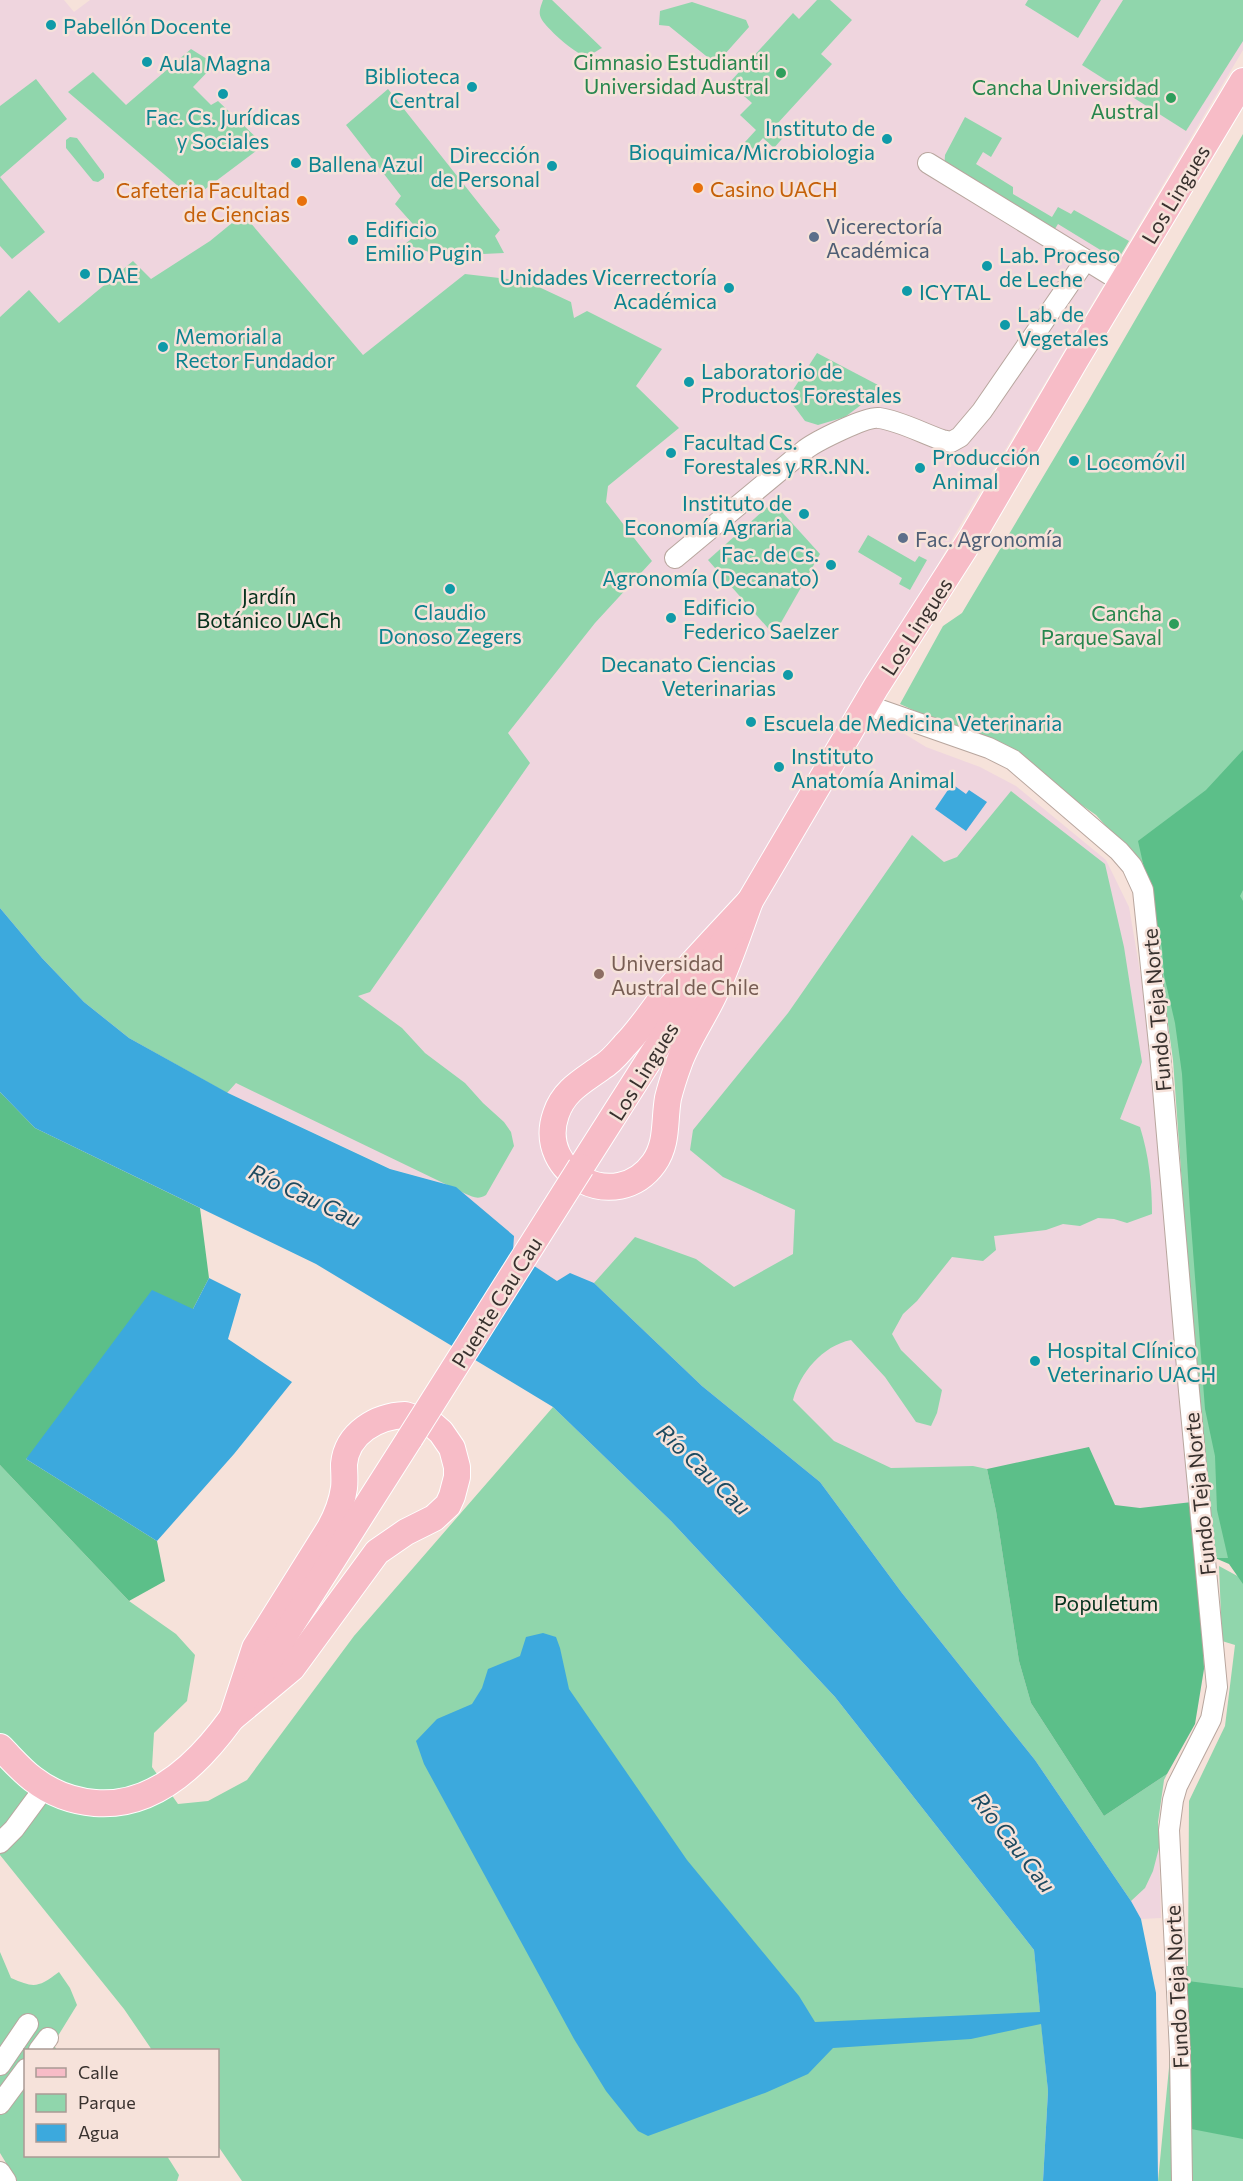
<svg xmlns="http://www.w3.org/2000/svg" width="1243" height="2181" viewBox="0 0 1243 2181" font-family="Commissioner,sans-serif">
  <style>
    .education { fill: #efd5de }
    .green { fill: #90d6ac }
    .forest { fill: #5cbf89 }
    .water { fill: #3ca9dd }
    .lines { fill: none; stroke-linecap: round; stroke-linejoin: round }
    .minor-casing { stroke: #b8a69e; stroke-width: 22 }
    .major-casing { stroke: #fff; stroke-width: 28 }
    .minor { stroke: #fff; stroke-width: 20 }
    .major { stroke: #f7bcc7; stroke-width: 26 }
    .major-bridge-casing { stroke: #fff; stroke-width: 28; stroke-linecap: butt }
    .major-bridge { stroke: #f7bcc7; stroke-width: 26 }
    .culture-dot { fill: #0f9aa8; stroke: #f6e2da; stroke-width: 2 }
    .leisure-dot { fill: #2e9e5b; stroke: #f6e2da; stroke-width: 2 }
    .food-dot { fill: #e8710a; stroke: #f6e2da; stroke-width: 2 }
    .service-dot { fill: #5c6f8a; stroke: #f6e2da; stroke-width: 2 }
    .education-dot { fill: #8d6e63; stroke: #f6e2da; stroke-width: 2 }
    .labels { text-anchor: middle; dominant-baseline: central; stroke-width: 5; stroke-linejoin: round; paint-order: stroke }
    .culture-label { font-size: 21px; fill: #0d838f; stroke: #f6e2da; text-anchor: start }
    .leisure-label { font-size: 21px; fill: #27864d; stroke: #f6e2da; text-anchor: end }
    .food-label { font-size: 21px; fill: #c56008; stroke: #f6e2da; text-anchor: start }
    .street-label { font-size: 21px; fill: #38312e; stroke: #f6e2da }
    .service-label { font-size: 21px; fill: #4e5e75; stroke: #f6e2da; text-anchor: start }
    .park-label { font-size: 21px; fill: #05321d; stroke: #f6e2da }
    .education-label { font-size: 21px; fill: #785e54; stroke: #f6e2da; text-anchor: start }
    .water-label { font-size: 22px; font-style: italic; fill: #1d4a60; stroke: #f6e2da }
  </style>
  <rect width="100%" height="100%" fill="#f6e2da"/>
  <path class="education" d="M0 0H64L74 12 90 0H1243V50L958 529 862 698 882 720 926 747 980 767 1016 786 1106 860 1129 907 1143 989 1165 1213 1204 1669 1195 1724 1164 1780 1158 1822 1161 1918 1141 1919 1131 1901 557 1282 513 1252 456 1187 391 1169 228 1093 129 1038 0 908Z"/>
  <g class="green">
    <path d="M543 0H552L602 48C596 51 591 56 584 55 575 54 545 27 541 18 538 12 541 6 543 0Z"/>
    <path d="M817 0H830L852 20 821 54 832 64 777 124 787 133 774 148 763 138 753 149 745 142 756 130 740 115 752 103 729 83 793 13 799 19Z"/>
    <path d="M1028 0H1101L1078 38 1025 5Z"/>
    <path d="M1123 0H1243V41L1186 131 1082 65Z"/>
    <path d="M692 2 746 20 749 27 716 64 669 26 659 25 660 11Z"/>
    <path d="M191 49 215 64 193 87 211 105 218 101 264 145 200 193 185 192 68 92 93 72 126 105Z"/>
    <path d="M36 79 67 119 0 177 45 232 12 259 0 246V106Z"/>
    <path d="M388 89 500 230 495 236 504 253 441 256 405 244 420 232 395 204 401 196 346 125Z"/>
    <path d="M965 117 1002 138 991 157 983 152 976 164 1013 187V194L1052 217 1058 207 1071 214 1074 210 1129 241 1113 268 1102 261 1107 254 1058 224 1053 232 944 170 945 155Z"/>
    <path d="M1243 134V1558H1215L1197 1394 1173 1060 1153 915 1141 865 1096 815 1010 755 900 704 943 626 962 613 1087 403Z"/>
    <path d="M70 137 77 138 104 174V178L98 182 93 181 66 148V140Z"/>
    <path d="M243 214 363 355 465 274 526 281 571 302 574 318 587 311 662 349 636 386 679 428 608 486 606 502 652 561 595 623 508 733 530 763 370 992 358 996 402 1028 425 1053 465 1083 483 1103 504 1122 511 1132 514 1146 486 1195C478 1200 473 1197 466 1194L236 1083 227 1093 129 1038 84 1002 42 958 0 908V317L29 290 59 323 133 261 151 279 210 241Z"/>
    <path d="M817 353 878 385 869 399 845 417 818 425 805 421 791 402V393Z"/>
    <path d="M773 502 820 554 774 635 708 560Z"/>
    <path d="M868 535 915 562 919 556 927 560 910 590 899 584 902 578 858 552Z"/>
    <path d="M1011 791 1105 864 1124 947 1142 1062 1120 1119 1140 1127C1149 1156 1152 1184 1152 1214L1127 1223 1114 1219 1098 1218 1080 1226 1063 1224 1046 1230 994 1236 996 1250 983 1261 952 1257 917 1301 903 1314 892 1334 901 1350 942 1390 937 1413 931 1426 916 1422 885 1377 851 1340C822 1346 800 1373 793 1400L834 1441 891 1468 973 1466 987 1469 996 1511 1019 1661 1031 1703 1104 1816 1167 1774 1164 1780 1158 1822 1160 1844 1153 1871 1145 1888 1131 1901 1035 1760 902 1593 820 1482 702 1386 594 1283 635 1237 696 1259 734 1287 793 1254 795 1210 723 1177 690 1150 693 1130 788 1013 912 835 944 862 957 857Z"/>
    <path d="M553 1407 671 1521 835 1697 1034 1950 1048 2091 1043 2181H242L218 2146V2050H152L124 2009 0 1855V1465L129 1601 176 1634 195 1655 187 1701 154 1733 152 1767 178 1804 208 1801 247 1780 354 1636Z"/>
    <path d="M1219 1566 1243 1579V2181H1158L1179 1965 1188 1966 1189 1801 1225 1726 1235 1645 1222 1641Z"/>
    <path d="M0 1952 11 1978C34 1988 38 1988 59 1972L70 1988 77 2005 53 2044 57 2050H26V2156H167L179 2175 177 2181H17L0 2153Z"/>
  </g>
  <g class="forest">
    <path d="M1243 750V890L1240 896 1243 901V1584L1229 1564 1215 1558H1228L1217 1510 1215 1456 1205 1409 1190 1211 1182 1074 1175 1023 1164 975 1162 948 1138 841 1206 790Z"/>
    <path d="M0 1092 35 1128 200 1208 209 1278 193 1309 26 1459 157 1541 165 1581 129 1601 0 1465Z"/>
    <path d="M1089 1447 1115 1505 1140 1508 1192 1502 1202 1605 1204 1669 1195 1724 1167 1774 1104 1816 1031 1703 1019 1661 996 1511 987 1469Z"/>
    <path d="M1188 1981 1243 1988V2139L1181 2127Z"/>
  </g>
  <g class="water">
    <path d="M952 784 966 794 969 790 987 802 966 831 935 809Z"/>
    <path d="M0 908 42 958 84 1002 129 1038 228 1093 390 1169 456 1187 514 1236 513 1252 557 1281 570 1273 594 1283 702 1386 820 1482 902 1593 1035 1760 1131 1901 1141 1919 1156 1993 1158 2181H1043L1048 2091 1041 2024 971 2039 833 2048 808 2074 765 2093 648 2136 638 2131 606 2091 574 2039 424 1764 416 1741 437 1719 472 1704 482 1688 488 1669 520 1656 526 1637 543 1633 556 1637 560 1648 569 1689 687 1860 799 1996 815 2022 1040 2012 1034 1950 835 1697 671 1521 553 1407 316 1264 35 1128 0 1092Z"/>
    <path d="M209 1278 241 1294 228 1339 292 1382 234 1454 157 1541 26 1459 152 1290 193 1309Z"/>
  </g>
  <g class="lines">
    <defs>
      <g id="minor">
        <path d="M928 163 1122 282"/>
        <path d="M675 558 806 449C817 441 866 416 879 418 900 421 922 433 942 440L951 442 960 437 982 411 1085 261"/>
        <path d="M866 705 989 748 1013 760 1119 851 1132 866 1143 890 1160 1054 1189 1391 1217 1687 1211 1719 1177 1786 1173 1800 1169 1830 1180 2052 1182 2181"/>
        <path d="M0 1843 14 1829 45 1787"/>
        <path d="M39 2050 48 2038"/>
        <path d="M0 2065 28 2024"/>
        <path d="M0 2104 26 2069"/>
        <path d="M0 2172 6 2181"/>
      </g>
      <g id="major">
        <path d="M750 901C739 931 729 962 716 990 705 1015 688 1038 679 1063 675 1074 671 1086 668 1098 664 1121 668 1143 654 1163 617 1215 535 1174 556 1114 564 1090 583 1081 602 1067 611 1062 618 1053 625 1045 643 1027 656 1004 673 985 698 956 724 929 750 901Z"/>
        <path d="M581 1167 750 901 876 687 972 537 1076 359 1243 81"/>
        <path d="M405 1415 424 1421 433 1425 441 1432 452 1448 457 1467V1477L452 1496 448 1505 434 1518 406 1532 377 1552 292 1668 232 1718 255 1648 330 1528C337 1515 342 1502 344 1488 345 1480 344 1472 344 1464 347 1433 377 1416 405 1415Z"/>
        <path d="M0 1747C11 1758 21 1770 33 1779 51 1793 73 1801 95 1803 191 1811 249 1691 293 1622 332 1561 371 1499 410 1438"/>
      </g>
    </defs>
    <use href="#minor" class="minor-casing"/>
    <use href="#major" class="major-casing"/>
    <use href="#minor" class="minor"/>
    <use href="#major" class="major"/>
    <defs>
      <path id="major-bridge" d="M410 1438 581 1167"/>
    </defs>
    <use href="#major-bridge" class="major-bridge-casing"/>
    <use href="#major-bridge" class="major-bridge"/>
  </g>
  <g class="culture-dot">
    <circle cx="51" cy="25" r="6"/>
    <circle cx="147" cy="62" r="6"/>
    <circle cx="472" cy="87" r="6"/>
    <circle cx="223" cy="94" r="6"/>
    <circle cx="887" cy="139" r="6"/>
    <circle cx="296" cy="163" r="6"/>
    <circle cx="552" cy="166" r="6"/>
    <circle cx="353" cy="240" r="6"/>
    <circle cx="987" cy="266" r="6"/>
    <circle cx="85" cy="274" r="6"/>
    <circle cx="729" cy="288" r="6"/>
    <circle cx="907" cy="291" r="6"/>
    <circle cx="1005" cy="325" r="6"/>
    <circle cx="163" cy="347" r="6"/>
    <circle cx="689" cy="382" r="6"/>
    <circle cx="671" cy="453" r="6"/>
    <circle cx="1074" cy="461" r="6"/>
    <circle cx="920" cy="468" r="6"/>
    <circle cx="804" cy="514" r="6"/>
    <circle cx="831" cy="565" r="6"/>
    <circle cx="450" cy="589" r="6"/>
    <circle cx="671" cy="618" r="6"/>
    <circle cx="788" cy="675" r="6"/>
    <circle cx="751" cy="722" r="6"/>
    <circle cx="779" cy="767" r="6"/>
    <circle cx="1035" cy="1361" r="6"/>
  </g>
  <g class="leisure-dot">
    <circle cx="781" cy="73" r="6"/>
    <circle cx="1171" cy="98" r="6"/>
    <circle cx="1174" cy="624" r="6"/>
  </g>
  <g class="food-dot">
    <circle cx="698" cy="188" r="6"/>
    <circle cx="302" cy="201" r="6"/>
  </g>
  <g class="service-dot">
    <circle cx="814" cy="237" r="6"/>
    <circle cx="903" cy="538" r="6"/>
  </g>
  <circle class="education-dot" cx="599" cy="974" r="6"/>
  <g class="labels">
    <g class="culture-label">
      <text x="63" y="25">Pabellón Docente</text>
      <text x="159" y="62">Aula Magna</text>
      <text x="460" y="75" text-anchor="end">Biblioteca<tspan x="460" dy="24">Central</tspan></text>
      <text x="223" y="116" text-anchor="middle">Fac. Cs. Jurídicas<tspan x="223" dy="24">y Sociales</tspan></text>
      <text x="875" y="127" text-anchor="end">Instituto de<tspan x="875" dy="24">Bioquimica/Microbiologia</tspan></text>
      <text x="540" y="154" text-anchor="end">Dirección<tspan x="540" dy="24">de Personal</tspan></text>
      <text x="308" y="163">Ballena Azul</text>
      <text x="365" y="228">Edificio<tspan x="365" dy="24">Emilio Pugin</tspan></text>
      <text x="999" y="254">Lab. Proceso<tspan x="999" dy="24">de Leche</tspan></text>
      <text x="97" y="274">DAE</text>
      <text x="717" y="276" text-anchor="end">Unidades Vicerrectoría<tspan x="717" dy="24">Académica</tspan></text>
      <text x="919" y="291">ICYTAL</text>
      <text x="1017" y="313">Lab. de<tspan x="1017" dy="24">Vegetales</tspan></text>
      <text x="175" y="335">Memorial a<tspan x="175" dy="24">Rector Fundador</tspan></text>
      <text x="701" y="370">Laboratorio de<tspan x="701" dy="24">Productos Forestales</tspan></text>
      <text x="683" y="441">Facultad Cs.<tspan x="683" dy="24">Forestales y RR.NN.</tspan></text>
      <text x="932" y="456">Producción<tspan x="932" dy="24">Animal</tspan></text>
      <text x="1086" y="461">Locomóvil</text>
      <text x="792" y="502" text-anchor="end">Instituto de<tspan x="792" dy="24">Economía Agraria</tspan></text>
      <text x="819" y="553" text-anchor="end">Fac. de Cs.<tspan x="819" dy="24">Agronomía (Decanato)</tspan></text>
      <text x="683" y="606">Edificio<tspan x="683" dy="24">Federico Saelzer</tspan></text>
      <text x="450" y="611" text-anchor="middle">Claudio<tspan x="450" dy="24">Donoso Zegers</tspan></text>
      <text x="776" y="663" text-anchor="end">Decanato Ciencias<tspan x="776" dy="24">Veterinarias</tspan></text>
      <text x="763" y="722">Escuela de Medicina Veterinaria</text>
      <text x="791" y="755">Instituto<tspan x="791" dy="24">Anatomía Animal</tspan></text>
      <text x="1047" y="1349">Hospital Clínico<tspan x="1047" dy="24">Veterinario UACH</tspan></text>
    </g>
    <g class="leisure-label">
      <text x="769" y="61">Gimnasio Estudiantil<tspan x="769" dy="24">Universidad Austral</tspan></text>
      <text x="1159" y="86">Cancha Universidad<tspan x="1159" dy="24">Austral</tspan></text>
      <text x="1162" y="612">Cancha<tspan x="1162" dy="24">Parque Saval</tspan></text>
    </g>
    <g class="food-label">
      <text x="710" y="188">Casino UACH</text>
      <text x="290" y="189" text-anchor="end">Cafeteria Facultad<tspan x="290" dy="24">de Ciencias</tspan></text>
    </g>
    <g class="street-label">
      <text transform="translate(1175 194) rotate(-59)">Los Lingues</text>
      <text transform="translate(916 626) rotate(-57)">Los Lingues</text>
      <text transform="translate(1156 1010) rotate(-95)">Fundo Teja Norte</text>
      <text transform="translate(643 1071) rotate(-58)">Los Lingues</text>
      <text transform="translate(496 1302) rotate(-58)">Puente Cau Cau</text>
      <text transform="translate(1199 1494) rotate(-96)">Fundo Teja Norte</text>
      <text transform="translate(1176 1987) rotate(-93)">Fundo Teja Norte</text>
    </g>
    <g class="service-label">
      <text x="826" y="225">Vicerectoría<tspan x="826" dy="24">Académica</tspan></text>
      <text x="915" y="538">Fac. Agronomía</text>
    </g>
    <g class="park-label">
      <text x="269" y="595">Jardín<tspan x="269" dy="24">Botánico UACh</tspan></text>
      <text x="1106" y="1602">Populetum</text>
    </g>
    <g class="education-label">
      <text x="611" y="962">Universidad<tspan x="611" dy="24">Austral de Chile</tspan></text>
    </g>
    <g class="water-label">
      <text transform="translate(305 1195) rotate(25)">Río Cau Cau</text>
      <text transform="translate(704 1469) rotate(44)">Río Cau Cau</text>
      <text transform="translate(1014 1842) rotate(52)">Río Cau Cau</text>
    </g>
  </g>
  <rect x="24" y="2049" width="195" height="108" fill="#f6e2da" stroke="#aa9b95" stroke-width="1.5"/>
  <rect x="36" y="2068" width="30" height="9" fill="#f7bcc7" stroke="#aa9b95" stroke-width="1.5"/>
  <text x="78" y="2079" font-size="18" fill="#38312e">Calle</text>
  <rect x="36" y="2094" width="30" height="18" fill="#90d6ac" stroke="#aa9b95" stroke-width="1.5"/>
  <text x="78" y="2109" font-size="18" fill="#38312e">Parque</text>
  <rect x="36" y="2124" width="30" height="18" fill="#3ca9dd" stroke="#aa9b95" stroke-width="1.5"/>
  <text x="78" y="2139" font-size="18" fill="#38312e">Agua</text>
</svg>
